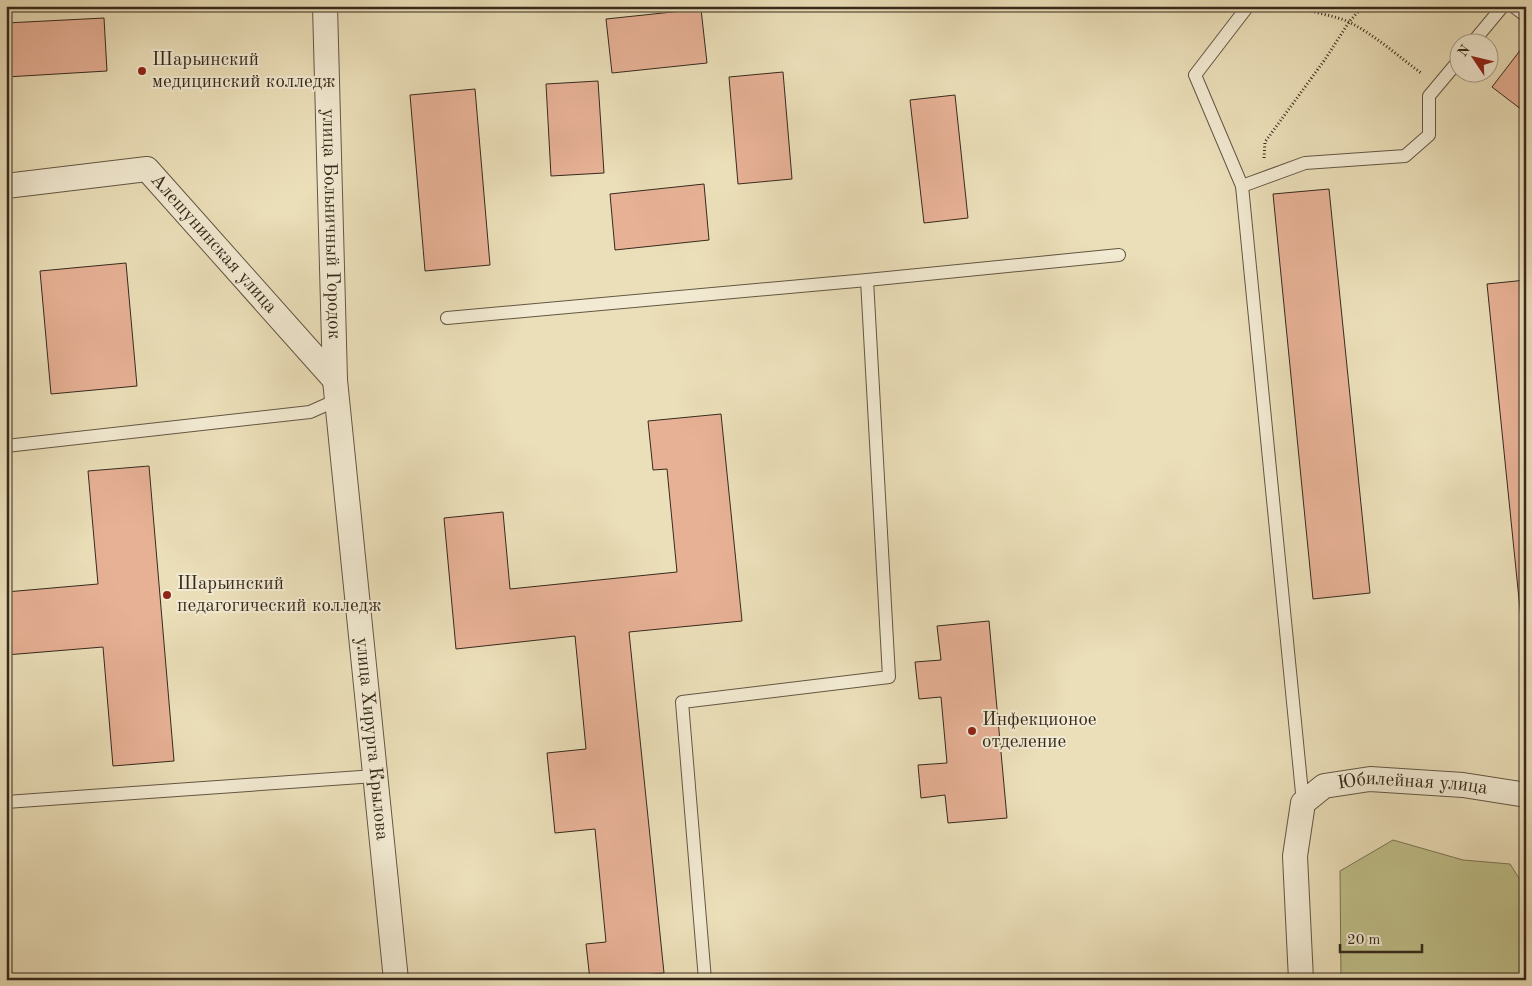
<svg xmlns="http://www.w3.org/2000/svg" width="1532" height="986" viewBox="0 0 1532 986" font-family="'Old Standard TT',serif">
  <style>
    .green { fill: #bfc08a; stroke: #7a7553 }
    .building { fill: #e7b196; stroke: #362a1c }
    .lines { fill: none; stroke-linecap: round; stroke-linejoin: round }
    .service-casing { stroke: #635743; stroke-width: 14 }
    .minor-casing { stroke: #635743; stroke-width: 26 }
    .path { stroke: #362a1c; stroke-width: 3; stroke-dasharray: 1 2.5; stroke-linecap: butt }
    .service { stroke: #f2ead2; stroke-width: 12 }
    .minor { stroke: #f2ead2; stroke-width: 24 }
    .poi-dot { fill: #8f2418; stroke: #f2ead2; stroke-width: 2 }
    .labels { text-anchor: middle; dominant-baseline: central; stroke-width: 4; stroke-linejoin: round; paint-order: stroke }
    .poi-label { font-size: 19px; fill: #362a1c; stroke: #f2ead2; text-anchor: start }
    .street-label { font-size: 19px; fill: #362a1c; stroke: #f2ead2 }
  </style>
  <rect width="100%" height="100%" fill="#ebdfb9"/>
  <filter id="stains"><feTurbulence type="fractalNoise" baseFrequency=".004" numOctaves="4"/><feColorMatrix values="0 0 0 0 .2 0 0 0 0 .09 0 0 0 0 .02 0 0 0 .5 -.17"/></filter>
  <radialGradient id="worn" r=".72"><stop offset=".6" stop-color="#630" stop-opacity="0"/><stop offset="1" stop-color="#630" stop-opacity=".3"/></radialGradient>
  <path class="green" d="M1393 840 1463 860 1510 864 1526 889V980H1341L1340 871Z"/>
  <g class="building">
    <path d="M701 9 707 63 612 73 606 19Z"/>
    <path d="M104 18 107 71 6 77V23Z"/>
    <path d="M1525 44H1526V113L1492 87Z"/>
    <path d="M783 72 792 179 738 184 729 77Z"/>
    <path d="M598 81 604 173 551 176 546 84Z"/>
    <path d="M475 89 490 265 425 271 410 95Z"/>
    <path d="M955 95 968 218 924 223 910 100Z"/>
    <path d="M704 184 709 240 615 250 610 194Z"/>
    <path d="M1329 189 1370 593 1313 599 1273 194Z"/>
    <path d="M126 263 137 386 51 394 40 271Z"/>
    <path d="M1526 280V668L1487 284Z"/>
    <path d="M721 414 742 621 629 632 664 973 590 980 586 944 606 942 595 829 555 833 547 753 586 749 575 636 456 649 444 518 503 512 510 589 677 572 667 469 653 470 648 421Z"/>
    <path d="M149 466 174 761 113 766 103 647 6 655V592L98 584 88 471Z"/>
    <path d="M989 621 1007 818 948 823 945 795 921 798 918 765 947 763 941 697 919 699 915 662 941 660 937 626Z"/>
  </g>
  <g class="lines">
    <defs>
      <g id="service">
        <path d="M1513 6 1526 16"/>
        <path d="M1473 42 1503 6"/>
        <path d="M1242 186 1195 75 1248 6"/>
        <path d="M447 318 867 280 1119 255"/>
        <path d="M6 446 310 412 337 400"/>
        <path d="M6 802 375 776"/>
        <path d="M1303 803 1242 186 1305 163 1405 156 1429 135V96L1460 59"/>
        <path d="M705 980 682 702 889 677 867 280"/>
      </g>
      <g id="minor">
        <path id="s1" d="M325 6 335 380 396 980"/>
        <path id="s2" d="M6 186 147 169 335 380"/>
        <path id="s3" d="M1301 980 1295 856 1303 803 1324 786 1370 779 1463 785 1526 795"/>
      </g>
    </defs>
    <use href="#service" class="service-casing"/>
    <use href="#minor" class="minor-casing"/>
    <g class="path">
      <path d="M1298 6C1315 14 1335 15 1351 23 1376 36 1398 56 1421 73"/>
      <path d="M1264 158 1265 142 1326 58 1349 22 1363 6"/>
    </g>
    <use href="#service" class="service"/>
    <use href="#minor" class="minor"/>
  </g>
  <g class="poi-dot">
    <circle cx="142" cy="71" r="5"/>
    <circle cx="167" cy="595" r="5"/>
    <circle cx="972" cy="731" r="5"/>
  </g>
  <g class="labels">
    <g class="poi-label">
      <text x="152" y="60">Шарьинский<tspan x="152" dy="22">медицинский колледж</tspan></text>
      <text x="177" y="584">Шарьинский<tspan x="177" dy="22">педагогический колледж</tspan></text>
      <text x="982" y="720">Инфекционое<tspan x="982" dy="22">отделение</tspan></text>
    </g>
    <g class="street-label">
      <text stroke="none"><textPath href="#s1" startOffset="218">улица Больничный Городок</textPath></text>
      <text stroke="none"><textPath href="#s2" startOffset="242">Алешунинская улица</textPath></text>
      <text stroke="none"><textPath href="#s1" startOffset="735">улица Хирурга Крылова</textPath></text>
      <text stroke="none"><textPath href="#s3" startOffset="294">Юбилейная улица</textPath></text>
    </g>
  </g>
  <rect width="1532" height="986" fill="none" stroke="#ebdfb9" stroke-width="25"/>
  <rect x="8" y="8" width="1517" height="971" fill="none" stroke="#362a1c" stroke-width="2.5"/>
  <rect x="12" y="12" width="1507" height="961" fill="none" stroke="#362a1c"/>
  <g transform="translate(1474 58) rotate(305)"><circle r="24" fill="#f2ead2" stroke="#a79d89"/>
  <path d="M0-4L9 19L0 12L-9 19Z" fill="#8f2418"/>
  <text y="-8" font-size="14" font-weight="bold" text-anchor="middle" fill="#362a1c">N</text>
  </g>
  <path d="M1340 944v8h82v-8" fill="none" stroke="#362a1c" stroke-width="2.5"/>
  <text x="1347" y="944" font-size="15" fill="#362a1c" stroke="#f2ead2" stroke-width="4" paint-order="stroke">20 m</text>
  <rect width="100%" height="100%" filter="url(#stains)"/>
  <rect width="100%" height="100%" fill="url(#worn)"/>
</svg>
